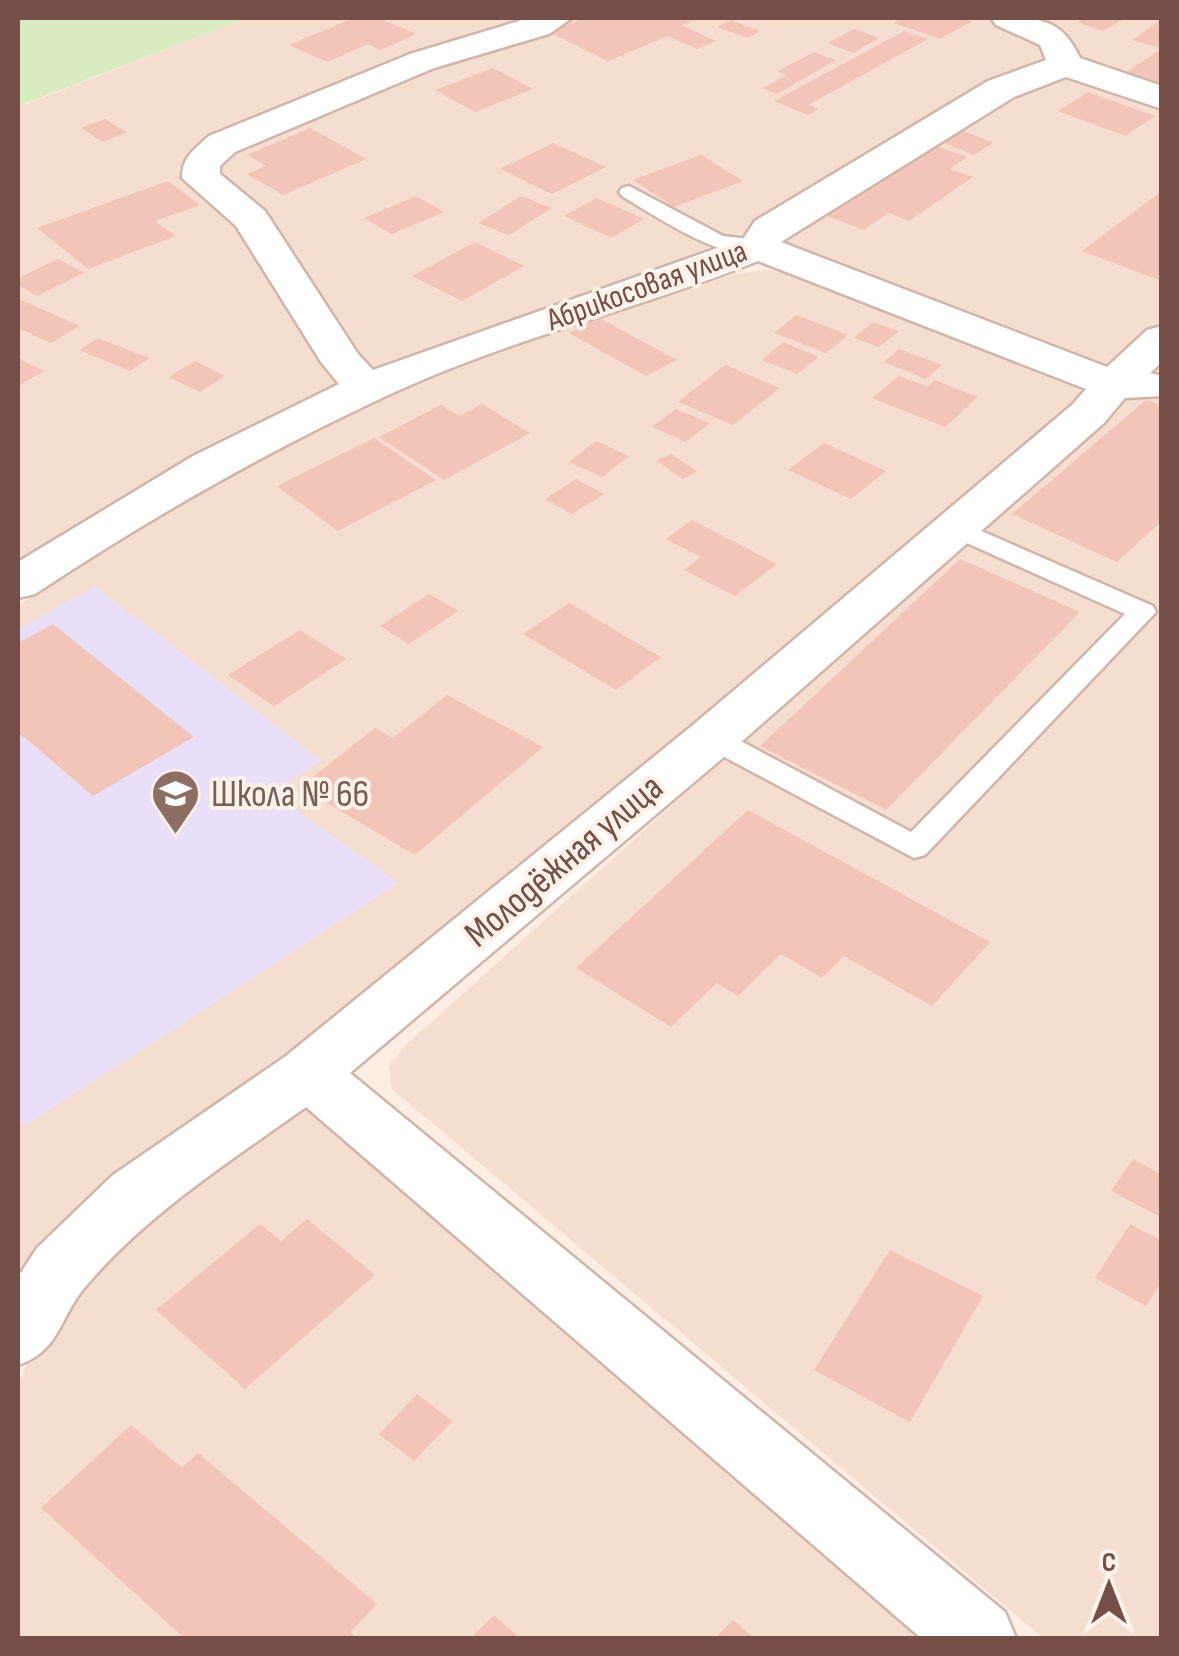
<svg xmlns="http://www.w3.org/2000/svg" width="1179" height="1656" viewBox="0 0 1179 1656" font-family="'Sofia Sans Condensed',sans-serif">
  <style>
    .residential { fill: #f5ddd0 }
    .education { fill: #eadff9 }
    .green { fill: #d9ebc0 }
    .building { fill: #f3c5b8 }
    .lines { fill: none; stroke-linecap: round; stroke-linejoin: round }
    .service-casing { stroke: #d0b5ab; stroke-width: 5 }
    .minor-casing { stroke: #d0b5ab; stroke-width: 5 }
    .service { fill: #fff; fill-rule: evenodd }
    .minor { fill: #fff; fill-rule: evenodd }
    .labels { text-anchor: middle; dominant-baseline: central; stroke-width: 8; stroke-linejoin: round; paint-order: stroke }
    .far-street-label { font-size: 32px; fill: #754f47; stroke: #fff2e8 }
    .education-label { font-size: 38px; fill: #785e54; stroke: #fff2e8; text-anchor: start }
    .street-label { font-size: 38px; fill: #754f47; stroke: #fff2e8 }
  </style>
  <rect width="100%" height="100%" fill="#fdede2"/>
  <g class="residential">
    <path d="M248 18H1161V1638H1043L392 1089 389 1066 405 1046 1125 397 781 240 739 233 689 262 268 424 64 534 18 564V107Z"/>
    <path d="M766 270 791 273 1065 375 1080 390 1078 411 308 1050 40 1254 18 1287V607L88 554 299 437 423 378 731 275Z"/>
    <path d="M304 1109 327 1115 935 1638H18V1385L29 1360 74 1284 280 1115Z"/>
  </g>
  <path class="education" d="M95 586 322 761 271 792 399 883 25 1126 18 1119V630Z"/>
  <path class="green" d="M18 18H248L18 106Z"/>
  <g class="building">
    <path d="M354 18H379L416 34 381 50 368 44 327 62 289 45Z"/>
    <path d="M585 18H700L681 25 716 41 697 49 668 36 608 61 549 32Z"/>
    <path d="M904 18H963L972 21 940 39 894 23Z"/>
    <path d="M1085 18H1125L1103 31 1077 22Z"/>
    <path d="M1162 19V49L1132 40Z"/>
    <path d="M730 20 760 31 748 38 717 27Z"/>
    <path d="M854 29 879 38 853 53 828 43Z"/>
    <path d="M904 31 928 39 808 105 818 109 808 115 774 101Z"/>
    <path d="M1158 51 1162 52V83L1127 72Z"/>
    <path d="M814 52 836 60 777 94 763 88 787 75 778 71Z"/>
    <path d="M493 68 533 89 475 112 435 90Z"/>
    <path d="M1088 92 1155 116 1125 136 1058 111Z"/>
    <path d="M105 119 127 132 103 142 81 128Z"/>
    <path d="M310 128 366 159 283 195 247 174 266 166 247 155Z"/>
    <path d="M961 130 993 143 974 155 941 142Z"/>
    <path d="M925 142 967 157 950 169 973 177 909 221 889 213 863 230 817 212Z"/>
    <path d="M553 143 606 167 552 194 500 169Z"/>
    <path d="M701 155 743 181 674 207 633 180Z"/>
    <path d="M168 181 200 205 155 221 176 236 88 269 37 228Z"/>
    <path d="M1162 191V281L1082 251Z"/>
    <path d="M416 196 444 212 392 234 364 218Z"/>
    <path d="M521 196 552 208 509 235 478 223Z"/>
    <path d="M597 198 644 219 611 238 564 216Z"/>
    <path d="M475 242 524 266 462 301 412 276Z"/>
    <path d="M58 259 84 273 37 296 18 285V278Z"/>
    <path d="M21 300 80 326 51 343 18 328V302Z"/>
    <path d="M797 315 848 335 826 353 774 333Z"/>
    <path d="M599 318 677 360 646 376 569 333Z"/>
    <path d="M873 322 899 331 879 347 854 338Z"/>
    <path d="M98 338 149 358 130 371 79 350Z"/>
    <path d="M783 342 819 357 797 374 762 360Z"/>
    <path d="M899 349 942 365 926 379 884 362Z"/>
    <path d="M18 358 44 371 18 386Z"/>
    <path d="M195 361 225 376 200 392 169 377Z"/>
    <path d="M725 365 780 388 733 425 678 402Z"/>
    <path d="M899 376 927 386 935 380 978 397 945 427 872 398Z"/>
    <path d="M1146 400 1162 406V521L1117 562 1012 514Z"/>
    <path d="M482 404 530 433 444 480 379 437 441 405 459 416Z"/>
    <path d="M676 409 710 423 686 442 652 427Z"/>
    <path d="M374 438 436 480 338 531 277 486Z"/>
    <path d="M596 441 629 456 602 477 569 462Z"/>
    <path d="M824 443 886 471 851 499 788 470Z"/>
    <path d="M671 454 697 471 683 479 656 461Z"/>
    <path d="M576 479 604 494 572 514 545 499Z"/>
    <path d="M692 520 777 564 735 596 684 570 701 557 666 539Z"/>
    <path d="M960 559 1080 612 886 810 760 746Z"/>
    <path d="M429 594 458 611 409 644 380 626Z"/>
    <path d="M569 603 661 657 616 690 523 634Z"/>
    <path d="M53 624 194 737 93 796 18 732V643Z"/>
    <path d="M300 630 346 659 274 706 228 675Z"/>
    <path d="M447 695 543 747 415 855 300 787 375 728 393 738Z"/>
    <path d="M748 810 990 942 932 1006 844 956 822 978 781 954 738 996 717 983 671 1027 576 968Z"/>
    <path d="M1133 1159 1162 1175V1218L1111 1191Z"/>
    <path d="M307 1219 375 1275 245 1389 156 1310 260 1224 281 1241Z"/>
    <path d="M1130 1224 1162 1241V1281L1146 1306 1095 1278Z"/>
    <path d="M890 1250 983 1296 910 1422 814 1370Z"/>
    <path d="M417 1394 452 1421 414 1461 379 1434Z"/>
    <path d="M131 1425 182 1468 198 1453 377 1604 350 1632 357 1638H184L41 1508Z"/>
    <path d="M494 1615 520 1638H471Z"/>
    <path d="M733 1620 754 1638H715Z"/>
  </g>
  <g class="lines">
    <defs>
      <g id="service">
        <path d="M629 186 723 236 758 240 769 247C739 274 651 213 622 196L619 192 622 188Z"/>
        <path d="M956 520 1153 606 1156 612 925 855 914 858 702 745 698 738 702 731H722L911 832 1125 614 947 534 943 528Z"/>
      </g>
      <path id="minor" d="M529 18H572L549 34 434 68 235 152 220 166V174L265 211 358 354 373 370 743 239 755 221 988 81 1046 60 1040 45 996 25 991 18C1035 18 1060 15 1080 58L1162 86V109L1066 77 1014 97 781 242 1107 367 1147 330 1162 326V362L1150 373 1162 376V396L1125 398 1104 423 731 751 350 1073 1005 1612 1016 1638H921L306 1107C229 1162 147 1214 85 1287 59 1318 60 1351 18 1365V1277L37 1248 113 1175 286 1056 693 725 1072 405 1086 389 758 261C636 310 505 340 386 396 264 453 148 519 35 594L18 598V562L193 456 339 384 321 362 236 226 182 178C182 157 194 150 209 136L410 54Z"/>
    </defs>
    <use href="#service" class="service-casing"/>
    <use href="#minor" class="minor-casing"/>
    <use href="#service" class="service"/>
    <use href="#minor" class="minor"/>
  </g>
  <defs>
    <symbol id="school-pin" viewBox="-11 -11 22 30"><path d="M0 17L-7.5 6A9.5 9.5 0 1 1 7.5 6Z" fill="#8d6e63" stroke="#fff2e8"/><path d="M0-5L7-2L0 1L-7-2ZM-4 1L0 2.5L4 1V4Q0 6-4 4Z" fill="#fff"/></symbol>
  </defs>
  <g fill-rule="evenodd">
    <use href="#school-pin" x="148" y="766" width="55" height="75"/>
  </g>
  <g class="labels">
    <g class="far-street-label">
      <text transform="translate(647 286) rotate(-20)">Абрикосовая улица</text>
    </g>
    <g class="education-label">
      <text x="211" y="794">Школа № 66</text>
    </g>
    <g class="street-label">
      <text transform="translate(564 861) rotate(-40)">Молодёжная улица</text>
    </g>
  </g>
  <rect width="1179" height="1656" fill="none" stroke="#754f47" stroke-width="40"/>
  <g transform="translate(1109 1586)" stroke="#fff2e8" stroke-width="8" paint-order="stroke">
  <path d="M0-8L18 38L0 25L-18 38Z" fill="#754f47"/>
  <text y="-15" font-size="28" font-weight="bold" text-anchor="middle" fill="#754f47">С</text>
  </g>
</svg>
